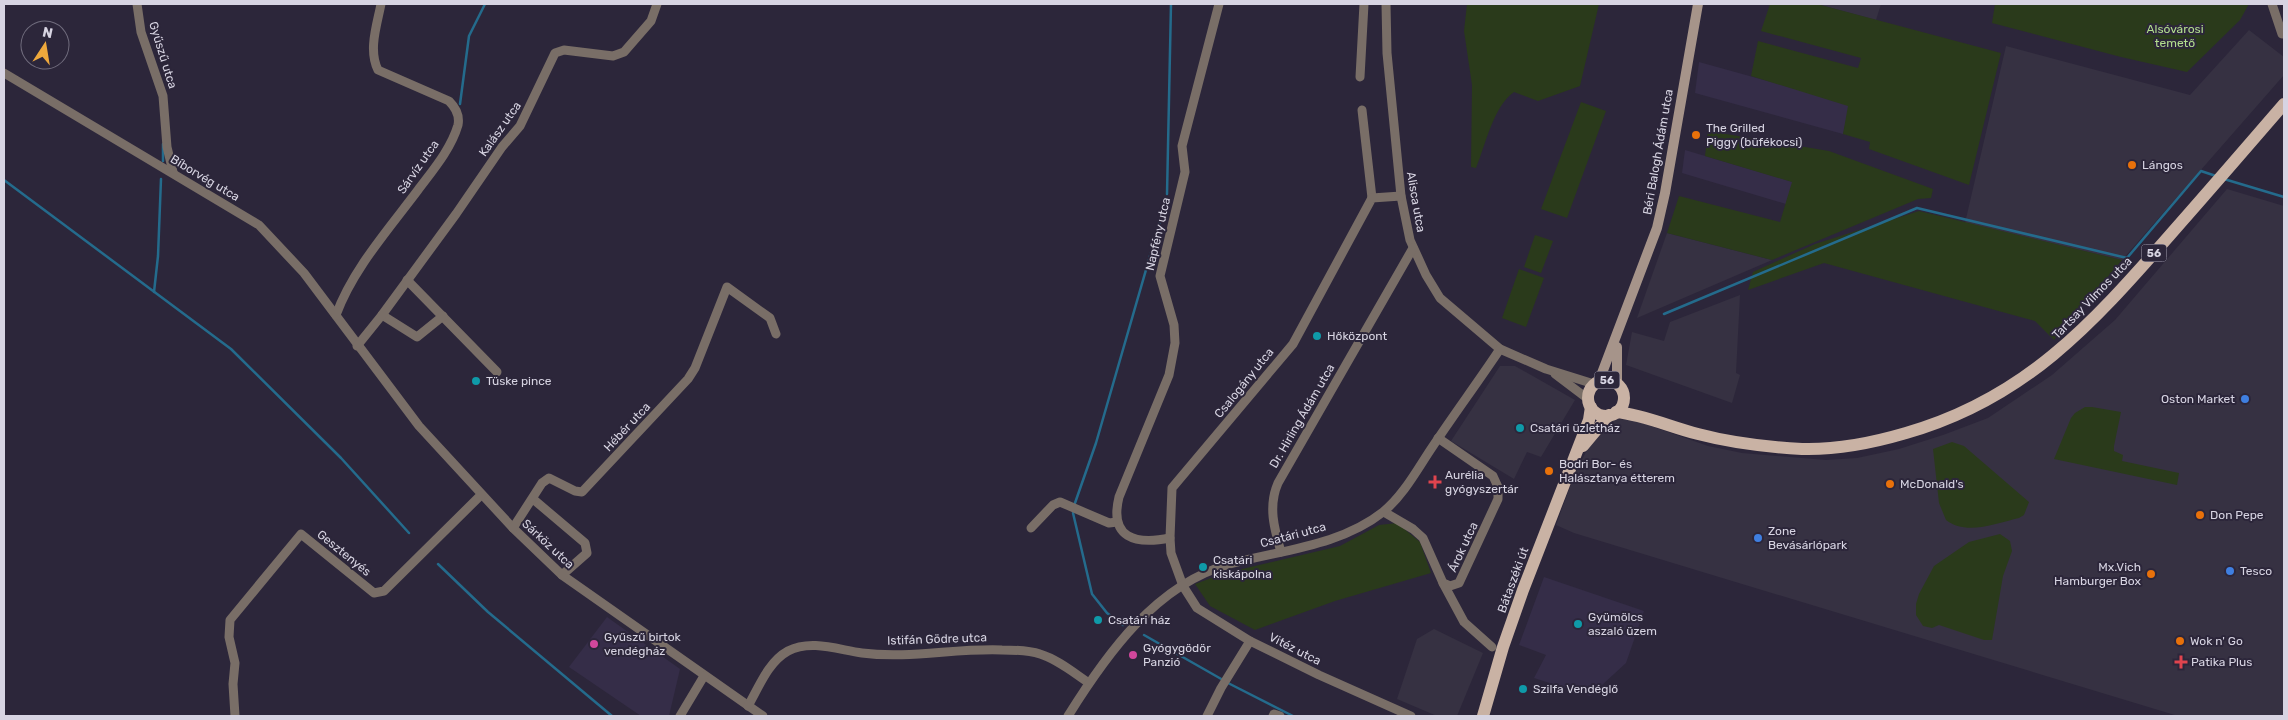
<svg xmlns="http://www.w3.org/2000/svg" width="2288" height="720" viewBox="0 0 2288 720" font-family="Rubik,sans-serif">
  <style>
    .commercial { fill: #363142 }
    .built { fill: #352d48 }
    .green { fill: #2a3a1b }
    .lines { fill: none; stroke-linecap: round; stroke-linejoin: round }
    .stream { stroke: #246b8c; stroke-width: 2.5 }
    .street { stroke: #796e67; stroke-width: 9 }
    .secondary { stroke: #a6948a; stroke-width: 10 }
    .primary { stroke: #c9b2a4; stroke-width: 12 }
    .food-dot { fill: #e8710a; stroke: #2c263a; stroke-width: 2 }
    .culture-dot { fill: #0f9aa8; stroke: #2c263a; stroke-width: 2 }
    .shop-dot { fill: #3f7fe0; stroke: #2c263a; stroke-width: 2 }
    .health-dot { fill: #e0444e; stroke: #2c263a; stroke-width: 2 }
    .hotel-dot { fill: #d1479c; stroke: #2c263a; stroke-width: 2 }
    .labels { text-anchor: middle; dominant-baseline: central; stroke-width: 4; stroke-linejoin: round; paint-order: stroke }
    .shield { fill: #2c263a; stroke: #a4a0b0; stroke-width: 1 }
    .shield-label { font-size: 11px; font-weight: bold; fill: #d7d4e2 }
    .park-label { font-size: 12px; fill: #b3df8e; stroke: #2c263a }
    .street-label { font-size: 12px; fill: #d7d4e2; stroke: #2c263a }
    .poi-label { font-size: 12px; fill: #d7d4e2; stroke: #2c263a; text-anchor: start }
  </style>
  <rect width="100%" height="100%" fill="#2c263a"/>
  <g class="commercial">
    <path d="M1817 4H1881L1876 20Z"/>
    <path d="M2249 30 2284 57V75L2122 260 1965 223 2006 46 2190 95Z"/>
    <path d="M2227 189 2284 206V716H2178L1574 533 1556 525 1575 473 1587 450 1611 422 1616 419 1634 420 1708 446 1742 453 1826 460 1857 458 1899 449 1943 435 1988 418 2052 375 2115 320Z"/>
    <path d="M1667 233 1772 260 1637 318Z"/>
    <path d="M1740 295 1736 373 1740 375 1732 403 1626 365 1632 332 1664 341 1670 322Z"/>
    <path d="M1500 366H1515L1575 400 1541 457 1527 452 1514 479 1451 441Z"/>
    <path d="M1434 629 1483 653 1457 716H1437L1397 699 1417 639Z"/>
  </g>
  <g class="built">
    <path d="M1699 62 1850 104 1843 134 1695 93Z"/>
    <path d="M1685 150 1793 182 1786 204 1682 173Z"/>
    <path d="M1544 577 1644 611 1626 663 1590 696 1534 678 1546 655 1519 645Z"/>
    <path d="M607 617 680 669 669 716H641L569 667Z"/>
  </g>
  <g class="green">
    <path d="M1467 4H1599L1580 86 1538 101 1514 92C1493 107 1486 144 1476 168L1471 167 1472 85 1464 31Z"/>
    <path d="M1770 4H1817L2001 53 1969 185 1869 149 1870 142 1843 134 1848 106 1751 76 1758 41 1858 68 1861 58 1761 31Z"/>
    <path d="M1995 4H2249L2240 20 2187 72 2121 57 1992 23Z"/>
    <path d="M1581 102 1606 111 1567 218 1541 209Z"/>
    <path d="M1708 131 1829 151 1933 189 1931 198 1918 199 1772 260 1667 233 1679 196 1780 222 1792 182 1705 156Z"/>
    <path d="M1919 211 2122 260 2054 340 2035 321 1824 263 1748 290 1753 272 1815 244Z"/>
    <path d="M1535 235 1553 241 1541 273 1524 267Z"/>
    <path d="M1519 269 1544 278 1526 327 1502 318Z"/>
    <path d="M2085 407H2092L2121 412 2114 446V451L2123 455 2122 461 2179 473 2177 485 2054 459 2071 418 2075 413Z"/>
    <path d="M1952 442 1964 446 2029 502 2024 515 2019 518C1997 523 1966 536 1946 520L1939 503 1933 449Z"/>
    <path d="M1397 523 1420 542 1431 573 1335 601 1255 630 1210 606 1195 584 1225 573 1340 546 1379 525Z"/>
    <path d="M2000 534 2010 541 2012 551 2003 576 1992 640H1984L1939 625 1932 628 1923 626 1916 615V604L1919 594 1934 566 1969 542Z"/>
  </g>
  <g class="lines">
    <g class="stream">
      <path d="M460 104 469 36 485 4"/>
      <path d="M163 161V144"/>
      <path d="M2224 179 2284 197"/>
      <path d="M4 180 231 349 341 458 409 533"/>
      <path d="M1167 194 1171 4"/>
      <path d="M154 292 158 256 161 179"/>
      <path d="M1664 314 1917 208 2127 258 2201 171 2216 176"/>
      <path d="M1075 503 1096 443 1165 204"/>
      <path d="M1073 513 1092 594 1107 613 1123 625"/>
      <path d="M438 564 488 612 612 716"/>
      <path d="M1144 635 1223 680"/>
      <path d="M1228 683 1293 716"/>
    </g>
    <g class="street">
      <path d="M137 4 141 32 163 96 167 147 173 172"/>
      <path d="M1386 4 1387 53 1401 196 1410 240 1426 275 1440 298 1500 349 1546 369 1594 384"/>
      <path d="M2272 4 2282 34"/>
      <path d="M4 73 259 225 304 273 419 426 513 528 562 575 763 716"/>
      <path d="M1360 77 1364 4"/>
      <path d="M1362 110 1372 198"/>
      <path d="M1401 196 1372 198 1293 344 1172 488 1170 538 1171 553 1183 586 1197 608 1250 641 1319 675 1411 716"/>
      <path d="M407 280 497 372"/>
      <path d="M336 315C353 269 388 230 418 190 433 170 451 149 458 125 460 115 456 108 449 101L378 70C368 50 377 25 381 4"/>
      <path d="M382 315 417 337 443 316"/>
      <path d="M357 346 382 315 456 214 502 147 520 126 555 53 564 50 613 56 624 52 651 21 657 4"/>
      <path d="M1555 374 1588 399"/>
      <path d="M533 499 585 543 587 553 562 575"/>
      <path d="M1384 512 1413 529 1423 538 1443 583 1450 586 1459 583 1498 499V487L1493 476 1438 438"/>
      <path d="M513 528 542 483 549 478 575 491 582 492 688 379 695 368 727 287 770 318 776 334"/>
      <path d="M1031 528 1053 505 1060 502 1109 523 1117 522"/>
      <path d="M1170 538C1135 545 1109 538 1119 497L1169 375 1175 343 1174 325 1160 276 1185 172 1182 146 1219 4"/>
      <path d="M1281 552C1274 528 1268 506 1278 483L1413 248"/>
      <path d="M1443 583 1464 622 1492 647"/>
      <path d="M748 706C759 687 768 662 788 651 811 639 839 650 862 653 909 659 956 648 1002 650 1014 650 1028 650 1040 654 1057 659 1074 673 1089 683"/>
      <path d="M235 716 233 684 235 663 229 637 230 620 301 534 374 593 384 591 481 495"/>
      <path d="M680 716 704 676"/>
      <path d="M1068 716C1106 655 1156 584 1230 564 1281 550 1340 546 1383 512 1404 495 1418 468 1433 446 1455 413 1478 382 1500 349"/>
      <path d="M1207 716 1221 688 1250 641"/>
      <path d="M1273 716 1274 714 1280 716"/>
    </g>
    <g class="secondary">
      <path d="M1617 347V384"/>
      <path d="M1599 381 1657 228 1665 193 1698 4"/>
    </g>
    <g class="primary">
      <circle cx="1606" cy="398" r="18"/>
      <path d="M1616 412C1645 415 1670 427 1698 434 1732 443 1767 447 1802 449 1837 450 1872 443 1906 433 2025 399 2091 325 2170 235 2208 192 2246 148 2284 104"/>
      <path d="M1583 446 1609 415"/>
      <path d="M1483 716 1503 647 1523 590 1589 420 1591 407"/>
    </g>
  </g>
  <g class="food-dot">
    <circle cx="1696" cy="135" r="5"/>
    <circle cx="2132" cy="165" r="5"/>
    <circle cx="1549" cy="471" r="5"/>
    <circle cx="1890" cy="484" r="5"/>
    <circle cx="2200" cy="515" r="5"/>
    <circle cx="2151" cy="574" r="5"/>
    <circle cx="2180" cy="641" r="5"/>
  </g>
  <g class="culture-dot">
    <circle cx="1317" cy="336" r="5"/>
    <circle cx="476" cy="381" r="5"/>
    <circle cx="1520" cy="428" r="5"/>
    <circle cx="1203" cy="567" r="5"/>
    <circle cx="1098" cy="620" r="5"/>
    <circle cx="1578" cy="624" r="5"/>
    <circle cx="1523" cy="689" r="5"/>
  </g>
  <g class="shop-dot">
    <circle cx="2245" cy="399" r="5"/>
    <circle cx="1758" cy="538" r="5"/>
    <circle cx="2230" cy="571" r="5"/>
  </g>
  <g class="health-dot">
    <path d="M1432.5 474.5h5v5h5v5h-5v5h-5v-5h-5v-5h5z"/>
    <path d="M2178.5 654.5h5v5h5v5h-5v5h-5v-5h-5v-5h5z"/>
  </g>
  <g class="hotel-dot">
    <circle cx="594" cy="644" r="5"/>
    <circle cx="1133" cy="655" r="5"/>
  </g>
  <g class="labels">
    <g class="shield">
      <rect x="2141.5" y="244.5" width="25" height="17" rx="4"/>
      <rect x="1594.5" y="371.5" width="25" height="17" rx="4"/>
    </g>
    <g class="shield-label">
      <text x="2154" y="253">56</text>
      <text x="1607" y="380">56</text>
    </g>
    <g class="park-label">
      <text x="2175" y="29">Alsóvárosi<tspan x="2175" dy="14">temető</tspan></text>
    </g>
    <g class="street-label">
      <text transform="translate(163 55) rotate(73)">Gyűszű utca</text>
      <text transform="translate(500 129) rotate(-55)">Kalász utca</text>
      <text transform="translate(1658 152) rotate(-80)">Béri Balogh Ádám utca</text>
      <text transform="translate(418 167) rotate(-55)">Sárvíz utca</text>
      <text transform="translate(205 178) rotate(31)">Bíborvég utca</text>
      <text transform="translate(1416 202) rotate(80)">Alisca utca</text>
      <text transform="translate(1158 234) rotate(-77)">Napfény utca</text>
      <text transform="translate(2092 298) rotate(-46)">Tartsay Vilmos utca</text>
      <text transform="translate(1244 383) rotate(-51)">Csalogány utca</text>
      <text transform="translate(1302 416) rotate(-60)">Dr. Hirling Ádám utca</text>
      <text transform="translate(627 427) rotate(-47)">Hébér utca</text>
      <text transform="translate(1293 535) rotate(-15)">Csatári utca</text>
      <text transform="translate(548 544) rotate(43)">Sárköz utca</text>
      <text transform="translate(1463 547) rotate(-65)">Árok utca</text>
      <text transform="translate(344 553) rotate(39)">Gesztenyés</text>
      <text transform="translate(1513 580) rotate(-70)">Bátaszéki út</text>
      <text transform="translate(937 639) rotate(-2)">Istifán Gödre utca</text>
      <text transform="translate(1295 649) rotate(27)">Vitéz utca</text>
    </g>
    <g class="poi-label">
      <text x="1706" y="128">The Grilled<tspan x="1706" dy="14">Piggy (büfékocsi)</tspan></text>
      <text x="2142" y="165">Lángos</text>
      <text x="1327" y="336">Hőközpont</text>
      <text x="486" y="381">Tüske pince</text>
      <text x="2235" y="399" text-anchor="end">Oston Market</text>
      <text x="1530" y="428">Csatári üzletház</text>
      <text x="1559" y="464">Bodri Bor- és<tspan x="1559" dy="14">Halásztanya étterem</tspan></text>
      <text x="1445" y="475">Aurélia<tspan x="1445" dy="14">gyógyszertár</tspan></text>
      <text x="1900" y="484">McDonald's</text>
      <text x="2210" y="515">Don Pepe</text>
      <text x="1768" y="531">Zone<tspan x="1768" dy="14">Bevásárlópark</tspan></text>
      <text x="1213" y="560">Csatári<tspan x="1213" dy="14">kiskápolna</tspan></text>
      <text x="2141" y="567" text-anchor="end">Mx.Vich<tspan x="2141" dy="14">Hamburger Box</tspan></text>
      <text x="2240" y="571">Tesco</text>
      <text x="1588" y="617">Gyümölcs<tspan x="1588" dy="14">aszaló üzem</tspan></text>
      <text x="1108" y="620">Csatári ház</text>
      <text x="604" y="637">Gyűszű birtok<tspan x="604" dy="14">vendégház</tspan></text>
      <text x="2190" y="641">Wok n' Go</text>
      <text x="1143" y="648">Gyógygödör<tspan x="1143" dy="14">Panzió</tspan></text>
      <text x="2191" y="662">Patika Plus</text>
      <text x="1533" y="689">Szilfa Vendéglő</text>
    </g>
  </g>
  <rect width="2288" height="720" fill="none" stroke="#d7d4e2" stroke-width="10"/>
  <g transform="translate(45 45) rotate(12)"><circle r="24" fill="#2c263a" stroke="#706c7d"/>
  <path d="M0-4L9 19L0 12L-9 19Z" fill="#eea83c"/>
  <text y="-8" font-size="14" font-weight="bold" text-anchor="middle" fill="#d7d4e2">N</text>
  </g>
</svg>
